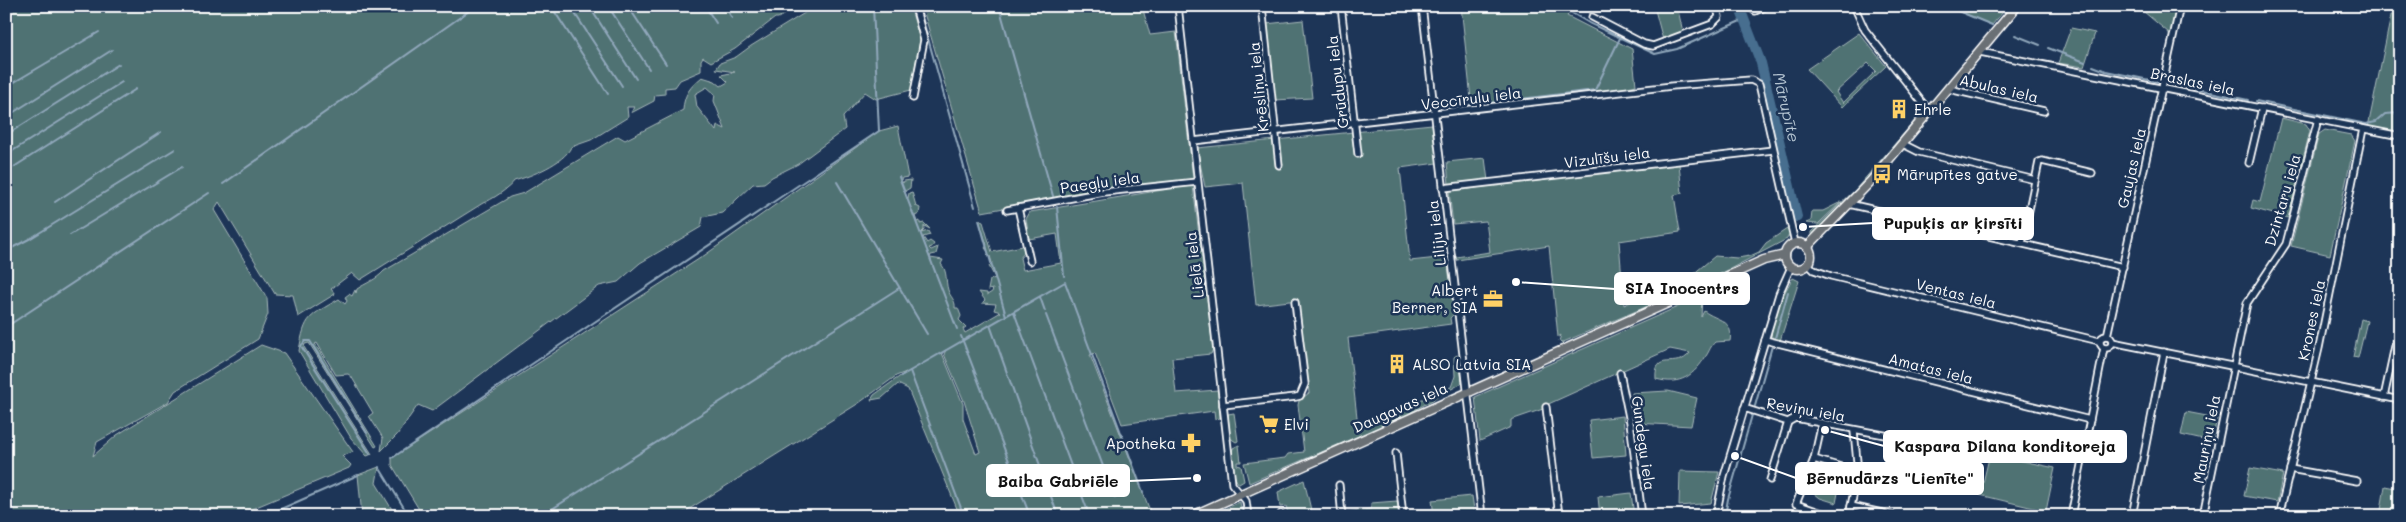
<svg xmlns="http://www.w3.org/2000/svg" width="2406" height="522" viewBox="0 0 2406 522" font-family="Mali,sans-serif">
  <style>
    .green { fill: #4f7273; stroke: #a7b8b9; fill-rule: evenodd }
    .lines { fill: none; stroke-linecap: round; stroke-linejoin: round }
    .stream { stroke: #91a8bc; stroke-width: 2 }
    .river { stroke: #476e8f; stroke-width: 10 }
    .minor-casing { stroke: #fff; stroke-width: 9 }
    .major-casing { stroke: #fff; stroke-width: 11 }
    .minor { stroke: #1d3557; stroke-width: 5.5 }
    .major { stroke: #6b6f75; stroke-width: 8 }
    .labels { text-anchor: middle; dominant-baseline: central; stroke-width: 5; stroke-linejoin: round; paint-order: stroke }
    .street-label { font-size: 15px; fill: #fff; stroke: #1d3557 }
    .poi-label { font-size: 15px; fill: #fff; stroke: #1d3557; text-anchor: start }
    .water-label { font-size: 16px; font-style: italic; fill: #b5c5d2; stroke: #1d3557 }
    .leader { fill: none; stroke: #fff; stroke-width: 2 }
    .callout-dot { fill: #fff; stroke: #1d3557; stroke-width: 2 }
    .callout { fill: #fff; stroke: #fff; stroke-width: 2 }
    .callout-label { font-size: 16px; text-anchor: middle; font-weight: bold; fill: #111 }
  </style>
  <rect width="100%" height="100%" fill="#1d3557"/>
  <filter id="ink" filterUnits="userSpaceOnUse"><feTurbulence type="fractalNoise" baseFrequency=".02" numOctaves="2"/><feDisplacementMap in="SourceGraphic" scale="10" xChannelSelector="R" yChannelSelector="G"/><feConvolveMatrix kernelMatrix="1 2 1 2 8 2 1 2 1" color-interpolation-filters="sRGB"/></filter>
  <g filter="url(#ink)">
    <g class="green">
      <path d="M6 6H799L778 18H775L735 49 711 62 703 57 701 60V71L680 80 675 87 665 88V94L655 95 654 101 631 113 634 107H627L628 117 591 140 571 147C564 163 531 176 514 181 511 187 490 201 483 203L360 280 352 273 331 289 335 294 298 317 293 295 275 294 219 202 214 210 267 298 268 314 258 339 175 391 168 402 97 442 93 456 117 435 261 345 284 353 353 452 342 456 351 465 349 468 235 516H6Z"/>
      <path d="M816 6H910L920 40 911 90 876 99 865 92 843 117 845 129 798 164 772 177 764 183 753 184 722 213 703 217 701 227 640 263 618 282 599 286 432 411 418 405 397 435 381 451 383 438 369 416 373 413 351 376 348 374 336 375 317 343 315 344 377 446 375 447 309 343 305 344 304 347 372 454 367 456 351 438 299 351C305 315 309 317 339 299L345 304 347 301 345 297 349 294 352 296 355 290 356 293 357 289C366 283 376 280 384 271L510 197 524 193 618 136 625 140 683 110C684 94 690 87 702 77L715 81 721 86 728 82 721 75 735 72 716 69 720 63 736 57 751 46ZM707 87 715 94 714 101 725 129 717 125 716 131 697 107 695 94Z"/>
      <path d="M922 6H1142L1150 35 1176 32 1193 179 1108 189 982 212Z"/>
      <path d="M1461 6H1575L1567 16 1632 49 1636 85 1599 94 1472 108Z"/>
      <path d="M1654 6H1677L1683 32 1663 40Z"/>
      <path d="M1951 6H2008L1992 25 1950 8Z"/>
      <path d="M2137 6H2177L2169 40V33Z"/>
      <path d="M2393 6H2400V126L2398 131 2368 127Z"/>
      <path d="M1303 20 1312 98 1275 100 1266 24Z"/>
      <path d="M2071 28 2095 33 2084 67 2058 63Z"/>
      <path d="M1859 33 1886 66 1842 107 1807 69ZM1868 63 1876 71 1843 103 1836 92Z"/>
      <path d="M1924 110 1847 202 1811 236V232L1855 190Z"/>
      <path d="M2281 118 2306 124 2310 131 2288 218 2251 208 2253 200 2260 202Z"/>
      <path d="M1432 124 1437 163 1400 168 1410 261 1447 257 1454 314 1450 318 1451 324 1348 338 1358 426 1451 387 1455 376 1454 357 1457 355 1459 358 1462 383 1403 417 1249 483 1244 463 1285 458 1288 454 1304 452 1298 405 1299 401 1309 393 1298 300 1256 305 1243 183 1205 187 1197 148Z"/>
      <path d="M898 126 908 177 902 178 901 180 903 183 904 181 911 180 910 188 905 191 906 196 908 198 909 193 912 192 916 206 920 208 919 214 915 216 917 222 920 221V224L924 223 930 229 924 226V230L921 233 928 231 930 235 923 237 927 243 930 241 934 244 932 247 929 248 931 250 938 247 936 254 931 255 930 258 943 260 941 264C948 272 945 280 948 290 950 297 956 300 955 308H958L961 316 959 320 966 327 963 329 965 333 1001 312 994 310 996 304 982 303 985 300 979 292 987 293V295L992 292 993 289 988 290 990 280 995 278 989 266 992 263 990 256 987 255 989 253 985 248 987 245 979 220 983 222 992 252 1023 246 1024 253 1020 258 1023 270 1061 263 1057 234 1029 239 1026 219 1030 212 1187 186H1193L1213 349 1211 354 1172 358 1176 393 1218 390 1220 418 1215 419 1214 411 1122 424 1095 353 1090 355 1152 516H960L908 389 898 384 882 398 871 400 874 395 906 372 896 376 859 403 678 516H423L392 465V458L705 255 879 131ZM946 350 944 354 964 401 980 452 976 454 963 419V404L942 353Z"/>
      <path d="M2325 130 2351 135 2355 141 2330 255 2291 246 2319 134Z"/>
      <path d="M1485 158 1488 181 1449 185 1447 162Z"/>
      <path d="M1679 164 1682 193 1674 195 1680 232 1619 241 1624 305 1692 275 1715 256 1737 258 1750 256 1759 252 1766 243 1787 229 1789 235 1787 239 1709 280 1561 343 1559 341 1561 335 1558 337 1549 246 1457 260 1456 257 1490 252 1486 221 1453 224 1449 191Z"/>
      <path d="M1841 202 1818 224 1806 223 1811 221 1812 211H1823Z"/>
      <path d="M1793 278 1799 281 1780 341 1772 338C1768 324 1785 290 1793 278Z"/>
      <path d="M1702 296 1701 317 1704 311C1717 321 1734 319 1730 341L1715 342C1710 347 1710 350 1706 356 1694 375 1681 386 1656 379 1654 350 1676 371 1690 353L1670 349 1544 406 1543 409 1511 420V427L1480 441 1475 397Z"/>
      <path d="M2361 319 2367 321 2358 358 2353 357Z"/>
      <path d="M1668 391 1697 398 1691 426 1635 423 1632 393Z"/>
      <path d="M2186 412 2217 418 2212 442 2181 435Z"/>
      <path d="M1234 413 1238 441 1236 442 1230 438 1228 414Z"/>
      <path d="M1623 416 1626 455 1593 458 1589 420Z"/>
      <path d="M1239 445 1241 462H1237V465L1241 466 1244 481 1239 484C1232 477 1230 457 1233 448Z"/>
      <path d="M1990 454 2055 468 2046 511 1980 495Z"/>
      <path d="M379 467 376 483 396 516H362L358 475Z"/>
      <path d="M2250 468 2283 474 2277 502 2244 496Z"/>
      <path d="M1680 471 1719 472 1711 503 1679 506Z"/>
      <path d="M1304 480 1311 510 1288 514 1286 506 1280 507 1278 492Z"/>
      <path d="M1815 486H1827L1838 493 1836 503 1820 498 1814 493Z"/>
      <path d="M2385 486 2400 489V516H2380Z"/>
      <path d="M1631 493 1634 516H1600L1598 497Z"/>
      <path d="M1472 496 1475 516H1434L1432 500Z"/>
      <path d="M1397 501 1399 516H1347L1346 512 1371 509V503Z"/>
      <path d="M1240 502 1242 516H1209Z"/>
    </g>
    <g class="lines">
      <g class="stream">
        <path d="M13 6 14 7"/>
        <path d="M551 6 608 94"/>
        <path d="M570 6 622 86"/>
        <path d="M589 6 636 79"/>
        <path d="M608 6 649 69"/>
        <path d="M628 6 666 64"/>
        <path d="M705 6 716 23"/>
        <path d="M725 6 732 18"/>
        <path d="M744 6 747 11"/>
        <path d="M772 6 777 13 787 6"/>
        <path d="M919 6 975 207"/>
        <path d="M999 6 1053 196"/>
        <path d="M1560 6 1589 23 1655 54 1677 49 1745 19"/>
        <path d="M1946 6 1992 25"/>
        <path d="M2015 35 2040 45"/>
        <path d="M2048 48 2085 62"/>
        <path d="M2093 66 2106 71 2159 82"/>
        <path d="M2168 83 2248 100"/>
        <path d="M6 87 99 32"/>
        <path d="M2256 101 2366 124 2376 122 2385 114 2400 113"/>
        <path d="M1439 109 1595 90 1620 38"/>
        <path d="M6 117 112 50"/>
        <path d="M6 135 119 64"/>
        <path d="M6 155 122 82"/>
        <path d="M6 172 136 89"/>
        <path d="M899 177 957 329"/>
        <path d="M837 182 927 334"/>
        <path d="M223 184 476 6"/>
        <path d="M55 202 161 132"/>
        <path d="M1057 207 1064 276"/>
        <path d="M979 220 1006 316"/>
        <path d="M70 235 182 167"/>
        <path d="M6 251 31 238 175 149"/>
        <path d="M1040 297 1045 311"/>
        <path d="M1014 312 1087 509"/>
        <path d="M1046 315 1115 498"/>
        <path d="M990 325 1058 516"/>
        <path d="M6 327 209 193"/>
        <path d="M961 336 1030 516"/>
        <path d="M1775 338 1788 292"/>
        <path d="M910 371 964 516"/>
        <path d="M901 376 1065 282 1143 492"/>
        <path d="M1755 406 1772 346"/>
        <path d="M367 433 310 341H305L301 346 370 454"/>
        <path d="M392 458 879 131 873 6"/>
        <path d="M379 467 409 516"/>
        <path d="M1242 508V516"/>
        <path d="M279 510 282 516"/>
        <path d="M265 516 358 475"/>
        <path d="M541 516 899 288"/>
        <path d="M1725 516 1728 499 1752 415"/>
      </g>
      <path class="river" d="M1739 6 1761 63 1797 217"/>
      <defs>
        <g id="minor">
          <path d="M1178 6 1232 484 1246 501 1248 516"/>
          <path d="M1262 6 1279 165"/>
          <path d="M1341 6 1358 154"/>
          <path d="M1422 6 1482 516"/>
          <path d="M1749 6 1755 11 1767 6"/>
          <path d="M1854 6 1865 30 1929 111"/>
          <path d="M1592 17 1644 44 1653 46 1712 24 1719 17 1717 6"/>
          <path d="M1980 52 2400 136"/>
          <path d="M1949 89 2044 111"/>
          <path d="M913 98 924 40 915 6"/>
          <path d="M1193 141 1672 86 1751 80 1759 84 1795 243"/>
          <path d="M1903 144 1919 152 2035 180"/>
          <path d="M2249 163 2262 108"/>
          <path d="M1443 188 1773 150"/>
          <path d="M1849 204 2123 267"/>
          <path d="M1018 208 1030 261"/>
          <path d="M1007 210 1104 192 1197 182"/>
          <path d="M2022 243 2039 162 2042 161 2092 173"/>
          <path d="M1809 265 1814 270 1831 276 2099 341"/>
          <circle cx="2106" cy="342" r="6"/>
          <path d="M2107 336 2180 6"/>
          <path d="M1765 340 2090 420"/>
          <path d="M2112 342 2400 400"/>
          <path d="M1620 373 1630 422 1642 516"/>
          <path d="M2384 397 2400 323"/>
          <path d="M1223 405 1296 397 1300 396 1305 384 1295 302"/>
          <path d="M1546 407 1559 516"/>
          <path d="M1744 408 1788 422 1795 418C1857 430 1920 441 1982 455"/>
          <path d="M1822 423 1814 459 1796 504 1831 516"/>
          <path d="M1396 453 1403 516"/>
          <path d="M1814 459 1858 472"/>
          <path d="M2290 469 2357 481"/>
          <path d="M1770 480 1788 422"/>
          <path d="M1339 485 1342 516"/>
          <path d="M1851 506 1895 516"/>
          <path d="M1281 514V516"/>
          <path d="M1716 516 1724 476 1779 294 1791 267"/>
          <path d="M1849 516 1858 472 1854 431"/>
          <path d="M2071 516 2104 348"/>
          <path d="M2132 516 2164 352"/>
          <path d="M2203 516 2247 303 2286 244 2318 119"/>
          <path d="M2279 516 2319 348 2363 129"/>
        </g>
        <g id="major">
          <circle cx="1798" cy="256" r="13"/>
          <path d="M1808 246 1871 181 2017 6"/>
          <path d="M1192 516 1764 260 1785 255"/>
        </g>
      </defs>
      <use href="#minor" class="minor-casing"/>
      <use href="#major" class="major-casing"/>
      <use href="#minor" class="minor"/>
      <use href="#major" class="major"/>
    </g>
  </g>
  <defs>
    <symbol id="building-bare" viewBox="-9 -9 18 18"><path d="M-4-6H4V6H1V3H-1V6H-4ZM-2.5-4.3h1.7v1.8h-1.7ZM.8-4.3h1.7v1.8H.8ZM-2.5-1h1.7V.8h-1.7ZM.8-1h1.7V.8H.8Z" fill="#ffd166" stroke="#1d3557" stroke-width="2.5" paint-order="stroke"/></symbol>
    <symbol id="bus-bare" viewBox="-9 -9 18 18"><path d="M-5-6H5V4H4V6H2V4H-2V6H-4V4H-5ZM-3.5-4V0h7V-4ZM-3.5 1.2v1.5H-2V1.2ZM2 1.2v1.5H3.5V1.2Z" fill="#ffd166" stroke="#1d3557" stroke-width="2.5" paint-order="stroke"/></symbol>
    <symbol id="office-bare" viewBox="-9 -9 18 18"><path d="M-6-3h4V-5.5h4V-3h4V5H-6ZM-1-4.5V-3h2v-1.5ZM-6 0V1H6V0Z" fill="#ffd166" stroke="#1d3557" stroke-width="2.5" paint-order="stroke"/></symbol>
    <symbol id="supermarket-bare" viewBox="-9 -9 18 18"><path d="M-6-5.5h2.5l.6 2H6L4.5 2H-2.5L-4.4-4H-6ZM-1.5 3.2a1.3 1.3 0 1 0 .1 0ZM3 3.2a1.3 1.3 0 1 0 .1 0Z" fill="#ffd166" stroke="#1d3557" stroke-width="2.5" paint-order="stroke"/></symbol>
    <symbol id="pharmacy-bare" viewBox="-9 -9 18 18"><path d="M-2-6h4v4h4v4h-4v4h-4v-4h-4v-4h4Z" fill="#ffd166" stroke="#1d3557" stroke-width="2.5" paint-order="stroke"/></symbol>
  </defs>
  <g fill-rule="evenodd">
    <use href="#building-bare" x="1885" y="95" width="28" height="28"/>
    <use href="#bus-bare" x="1868" y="160" width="28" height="28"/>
    <use href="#office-bare" x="1479" y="285" width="28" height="28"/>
    <use href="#building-bare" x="1383" y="350" width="28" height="28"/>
    <use href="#supermarket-bare" x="1255" y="410" width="28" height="28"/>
    <use href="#pharmacy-bare" x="1177" y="429" width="28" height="28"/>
  </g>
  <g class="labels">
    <g class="street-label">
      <text transform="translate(2193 81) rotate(12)">Braslas iela</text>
      <text transform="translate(1337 82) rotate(-97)">Grūdupu iela</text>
      <text transform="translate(1258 87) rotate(-96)">Krēsliņu iela</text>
      <text transform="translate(1999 88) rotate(13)">Abulas iela</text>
      <text transform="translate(1471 98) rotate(-7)">Veccīruļu iela</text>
      <text transform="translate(1607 157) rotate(-7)">Vizulīšu iela</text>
      <text transform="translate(2131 168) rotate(-77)">Gaujas iela</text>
      <text transform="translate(1100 182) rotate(-8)">Paegļu iela</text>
      <text transform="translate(2282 200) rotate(-74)">Dzintaru iela</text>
      <text transform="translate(1436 233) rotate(-97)">Liliju iela</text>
      <text transform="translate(1194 265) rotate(-97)">Lielā iela</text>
      <text transform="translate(1956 293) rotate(14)">Ventas iela</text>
      <text transform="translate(2311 320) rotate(-78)">Krones iela</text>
      <text transform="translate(1931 368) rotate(14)">Amatas iela</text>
      <text transform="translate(1400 407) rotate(-24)">Daugavas iela</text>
      <text transform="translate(1806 409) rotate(10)">Reviņu iela</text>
      <text transform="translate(2206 439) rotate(-79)">Mauriņu iela</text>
      <text transform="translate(1644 443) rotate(82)">Gundegu iela</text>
    </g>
    <g class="poi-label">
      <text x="1914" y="109">Ehrle</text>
      <text x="1897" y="174">Mārupītes gatve</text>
      <text x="1478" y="290" text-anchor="end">Albert<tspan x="1478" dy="17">Berner, SIA</tspan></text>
      <text x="1412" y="364">ALSO Latvia SIA</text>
      <text x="1284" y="424">Elvi</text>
      <text x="1176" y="443" text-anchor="end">Apotheka</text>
    </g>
    <g class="water-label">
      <text transform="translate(1787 107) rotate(77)">Mārupīte</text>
    </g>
  </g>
  <path class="leader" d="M1803 227L1873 223M1516 282L1615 289M1825 430L1884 446M1735 456L1796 478M1197 478L1129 481"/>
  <g class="callout-dot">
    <circle cx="1803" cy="227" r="5"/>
    <circle cx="1516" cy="282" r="5"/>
    <circle cx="1825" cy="430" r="5"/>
    <circle cx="1735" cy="456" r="5"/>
    <circle cx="1197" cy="478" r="5"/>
  </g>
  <g class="callout">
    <rect x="1873" y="208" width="160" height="31" rx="5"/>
    <rect x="1615" y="273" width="134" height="31" rx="5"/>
    <rect x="1884" y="431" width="242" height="31" rx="5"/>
    <rect x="1796" y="463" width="187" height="31" rx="5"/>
    <rect x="987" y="465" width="142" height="31" rx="5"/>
  </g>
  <g class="callout-label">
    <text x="1953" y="229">Pupuķis ar ķirsīti</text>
    <text x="1682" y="294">SIA Inocentrs</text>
    <text x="2005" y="452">Kaspara Dilana konditoreja</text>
    <text x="1890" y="484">Bērnudārzs "Lienīte"</text>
    <text x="1058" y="487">Baiba Gabriēle</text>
  </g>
  <rect width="2406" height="522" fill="none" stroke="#1d3557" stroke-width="25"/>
  <rect x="12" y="12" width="2381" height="497" fill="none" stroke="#fff" stroke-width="2" filter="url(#ink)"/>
</svg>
